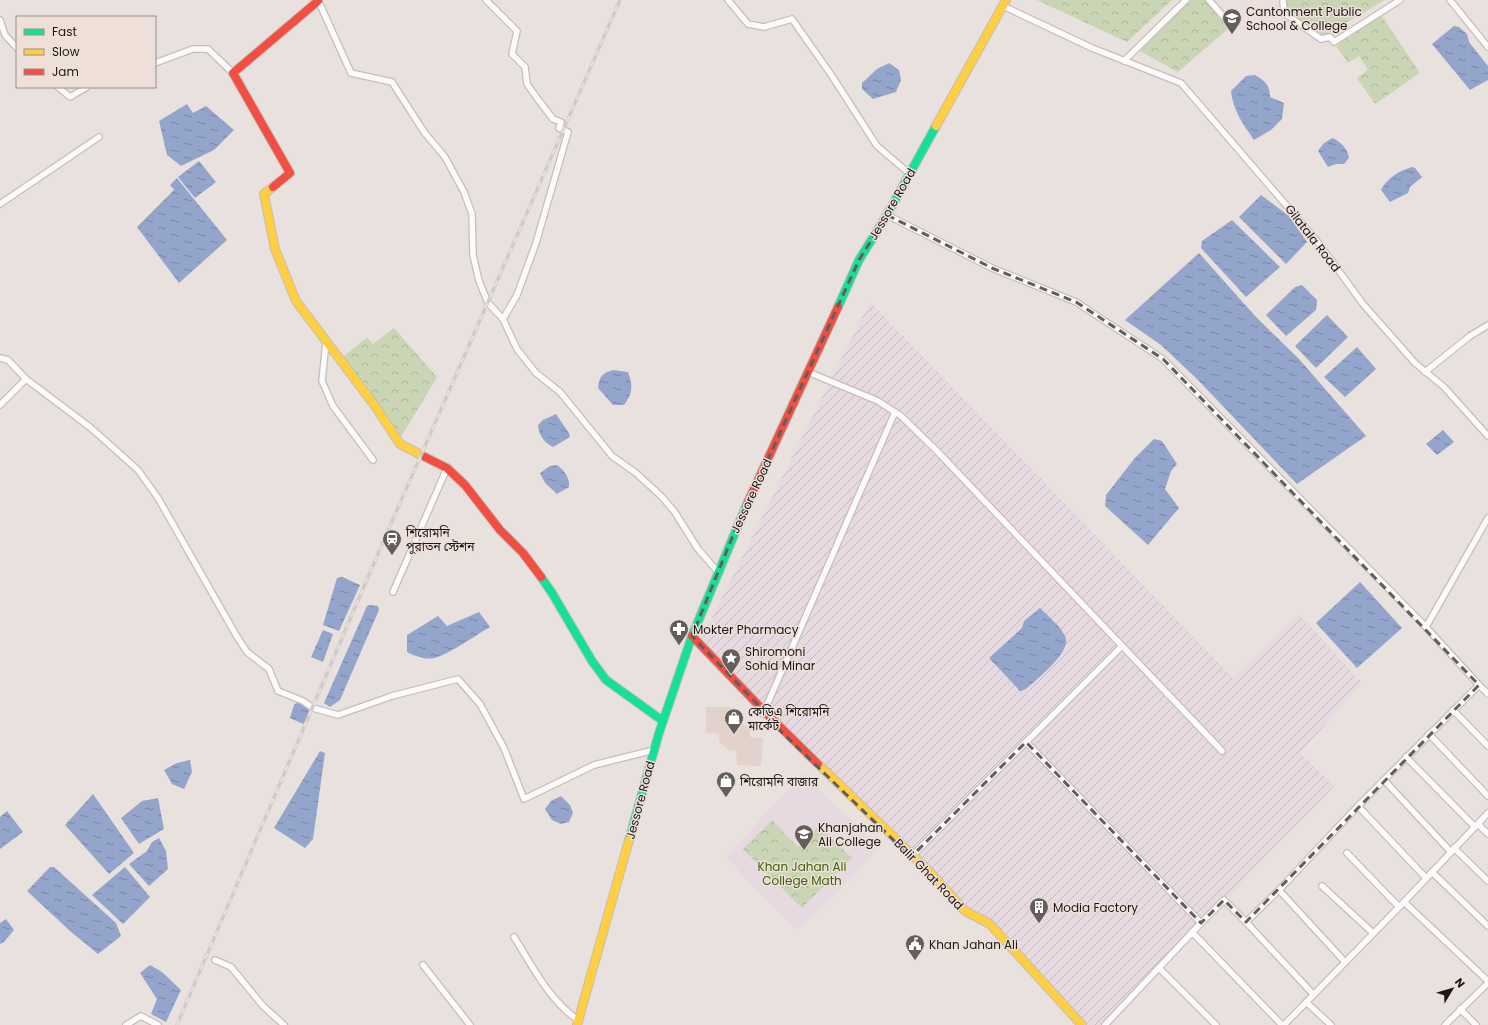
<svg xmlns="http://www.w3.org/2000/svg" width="1488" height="1025" viewBox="0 0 1488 1025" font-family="Poppins,'Noto Sans Bengali',sans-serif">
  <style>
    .built { fill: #e3d2cc }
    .industrial { fill: url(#industrial-furrows) }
    .education { fill: #e7d9e0 }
    .park { fill: url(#park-crowns) }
    .water { fill: url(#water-ripples) }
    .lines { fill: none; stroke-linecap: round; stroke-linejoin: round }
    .street-casing { stroke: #c4bebc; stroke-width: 8 }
    .fast-casing { stroke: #c4bebc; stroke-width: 10 }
    .slow-casing { stroke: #c4bebc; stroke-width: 10 }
    .jam-casing { stroke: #c4bebc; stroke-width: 10 }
    .street { stroke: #fcfafa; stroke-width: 5.5 }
    .fast { stroke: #16e098; stroke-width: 8 }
    .slow { stroke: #ffcf43; stroke-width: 8 }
    .jam { stroke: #f24e42; stroke-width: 8 }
    .rail-casing { stroke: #cecccb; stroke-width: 3.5 }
    .rail { stroke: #eedfd9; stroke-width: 2; stroke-dasharray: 6; stroke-linecap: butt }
    .marked { fill: none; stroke: #645e5b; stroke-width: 3; stroke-dasharray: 8 5; stroke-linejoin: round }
    .labels { text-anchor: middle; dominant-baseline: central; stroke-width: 3; stroke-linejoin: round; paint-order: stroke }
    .poi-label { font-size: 12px; fill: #1c1715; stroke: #eedfd9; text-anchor: start }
    .street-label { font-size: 12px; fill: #1c1715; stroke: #eedfd9 }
    .park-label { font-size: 12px; fill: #3e6206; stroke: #eedfd9 }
  </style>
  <defs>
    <pattern id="industrial-furrows" width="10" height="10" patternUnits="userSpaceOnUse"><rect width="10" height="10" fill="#e7d9e0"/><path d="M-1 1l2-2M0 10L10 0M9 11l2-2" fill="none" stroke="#c6babf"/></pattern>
    <pattern id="park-crowns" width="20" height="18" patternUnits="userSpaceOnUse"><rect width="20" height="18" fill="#c9d5b4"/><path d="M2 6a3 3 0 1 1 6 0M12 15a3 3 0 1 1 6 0" fill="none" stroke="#acb69a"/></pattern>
    <pattern id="water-ripples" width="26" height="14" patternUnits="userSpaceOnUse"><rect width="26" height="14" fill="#94a5cb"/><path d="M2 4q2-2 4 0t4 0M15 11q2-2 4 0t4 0" fill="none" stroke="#7885a4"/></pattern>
  </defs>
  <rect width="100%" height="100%" fill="#e9e1de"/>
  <path class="built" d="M706 707H731L733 720 740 721 750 730V737L761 738 763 740 761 766 737 765 736 751 728 750 719 741V734L706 733Z"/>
  <path class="industrial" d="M870 302 1233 678 1299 614 1362 683 1300 753 1334 786 1105 1025H1082L990 924 965 911 700 642Z"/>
  <path class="education" d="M803 773 879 848 835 895 797 930 760 894 726 857Z"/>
  <g class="park">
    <path d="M1037 0H1172L1127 42Z"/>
    <path d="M1188 0H1206L1229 28 1178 72 1140 51Z"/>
    <path d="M1286 0H1385L1324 36 1288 12Z"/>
    <path d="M1381 15 1420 73 1375 104 1357 78 1368 70 1359 56 1348 63 1336 46Z"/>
    <path d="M394 328 437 377 401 437 343 357 367 337 373 344Z"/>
    <path d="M772 820 798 847 819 826 852 858 802 908 743 849Z"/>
  </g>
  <g class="water">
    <path d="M1454 26 1459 27 1467 34 1469 42 1488 66V80L1470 90 1432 44Z"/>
    <path d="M889 63 899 70 901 80 896 92 873 99 862 89V83L877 69Z"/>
    <path d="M1255 75C1265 81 1270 85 1270 97L1284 103 1282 119 1271 130 1254 140C1243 124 1233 111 1231 91L1246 76Z"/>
    <path d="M187 104 193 113 206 106 234 130 214 150 181 166 167 155 159 121Z"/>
    <path d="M1332 138C1340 141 1348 149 1349 158L1344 164H1336L1328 167 1318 151 1323 144Z"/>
    <path d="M199 161 216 182 195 198 178 177Z"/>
    <path d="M1412 167 1415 168 1422 177 1410 187 1408 193 1390 202 1381 190C1387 178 1399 171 1412 167Z"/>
    <path d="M177 178 227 240 179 283 137 227 174 190 170 185Z"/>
    <path d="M1261 195 1289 216 1307 242 1286 264 1239 217Z"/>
    <path d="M1232 220 1280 267 1246 297 1201 248 1202 241Z"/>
    <path d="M1199 253 1256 317 1299 359 1366 436 1297 484 1197 379 1161 345 1125 320Z"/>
    <path d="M1302 285 1317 300 1316 310 1286 336 1266 315 1295 287Z"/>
    <path d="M1327 315 1348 337 1316 368 1295 346Z"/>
    <path d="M1357 347 1376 369 1345 397 1324 377Z"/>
    <path d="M613 370 628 372C633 386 633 393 624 405H613L598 388C599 377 602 373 613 370Z"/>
    <path d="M556 414 569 433 570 437 553 447C544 443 539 435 538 425L543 420Z"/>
    <path d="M1443 430 1454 442 1437 455 1426 444Z"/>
    <path d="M1154 439 1162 441 1177 464 1171 471 1165 489 1179 508 1148 545 1105 506 1106 495 1134 459Z"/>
    <path d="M557 465C564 470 570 478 569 487L557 494 545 483 540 473 550 466Z"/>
    <path d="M342 577 360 585 339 631 323 625 337 578Z"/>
    <path d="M1360 582 1402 628 1357 668 1316 623Z"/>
    <path d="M370 605 378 606 379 610 340 700 330 707 324 703 367 606Z"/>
    <path d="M1040 608C1048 616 1063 628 1066 639 1069 654 1036 680 1026 689L1020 691 989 658 1022 628 1024 621Z"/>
    <path d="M479 612 490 627C476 635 448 655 434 658 425 660 415 656 407 652V635L438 616 447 626Z"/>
    <path d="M323 630 333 634 323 662 311 657Z"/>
    <path d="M298 702 309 710 306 721 303 724 290 718 294 705Z"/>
    <path d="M320 751 325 753 313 839 305 848 274 828Z"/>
    <path d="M190 760 192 772 184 789 172 784 164 770 177 763Z"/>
    <path d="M93 794 134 853 109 874 65 825Z"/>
    <path d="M561 796 570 805 573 813 569 822 561 824 552 820 545 809 551 801Z"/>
    <path d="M158 798 164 829 139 844 121 818 142 801Z"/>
    <path d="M7 811 23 832 0 849V817Z"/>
    <path d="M159 838 166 851 168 869 149 886 129 864 147 851 152 842Z"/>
    <path d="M50 867H54L116 923 121 936 98 954 70 931 27 891Z"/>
    <path d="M125 867 150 897 123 924 92 895Z"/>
    <path d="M6 919 14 930 4 942 0 944V923Z"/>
    <path d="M150 965 162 972 181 990 166 1022 151 1014 157 999 140 973Z"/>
  </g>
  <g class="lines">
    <defs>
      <g id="street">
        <path d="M318 0 351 73 392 82 424 132 445 157 464 192 472 214 473 255 479 281 488 303 503 319 517 349 536 373 560 392 612 456 636 473 661 496 674 511 698 549 718 572"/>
        <path d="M486 0 517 31 512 54 525 67 527 84 537 98 553 119 561 122 559 128 568 132 536 243 517 295 503 319"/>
        <path d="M728 0 748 24 764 27 792 19 832 76 877 146 910 174"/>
        <path d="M1209 0 1229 23"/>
        <path d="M1283 0 1284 13 1321 39 1330 37 1334 42 1400 0"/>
        <path d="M1450 0 1488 47"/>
        <path d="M1003 6 1092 48 1181 83 1317 241 1363 304 1415 363 1444 387 1488 436"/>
        <path d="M0 20 5 35 17 48"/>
        <path d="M1124 61 1186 0"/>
        <path d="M155 63 193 49H208L233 73"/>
        <path d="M58 87 70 97 87 87"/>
        <path d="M0 204 99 137"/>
        <path d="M887 215 992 268 1076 302 1163 359 1426 627 1479 685 1358 806"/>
        <path d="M326 342 322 381 333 406 373 460"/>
        <path d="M0 358 8 360 26 379 91 428 138 470 158 498 236 635 247 652 269 669 278 691 303 701 313 708 338 715 392 696 458 679 480 704 504 748 524 799 594 765 654 750"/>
        <path d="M808 372 878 401 901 416 936 450 1222 751"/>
        <path d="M1425 372 1470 336 1488 325"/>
        <path d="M0 405 26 379"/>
        <path d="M393 592 447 468"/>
        <path d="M1426 627 1488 518"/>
        <path d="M1479 685 1488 694"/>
        <path d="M1453 710 1488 746"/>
        <path d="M763 714 895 412"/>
        <path d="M1429 734 1488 796"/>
        <path d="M1026 742 1201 923 1224 900 1246 922 1279 890 1358 806 1426 878"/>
        <path d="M1406 757 1475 827"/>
        <path d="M1384 780 1451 852"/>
        <path d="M1478 824 1488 834"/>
        <path d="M1454 848 1488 881"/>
        <path d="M1347 853 1399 907"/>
        <path d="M911 857 1122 646"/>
        <path d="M1432 872 1488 926"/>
        <path d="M1322 886 1373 933"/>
        <path d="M1279 890 1345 962"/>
        <path d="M1404 902 1488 981"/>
        <path d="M1246 922 1313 994"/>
        <path d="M1192 932 1282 1025"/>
        <path d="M514 937C533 967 549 1000 578 1020"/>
        <path d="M215 960 231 967 263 1006 284 1025"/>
        <path d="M423 965 470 1025"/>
        <path d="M1159 968 1216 1025"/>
        <path d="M1306 1002 1331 1025"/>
        <path d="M1460 1009 1476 1025"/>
        <path d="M126 1025 141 1016 158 1025"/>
        <path d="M1105 1025 1201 923"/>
        <path d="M1284 1025 1404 902 1488 813"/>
        <path d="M1445 1025 1488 983"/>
      </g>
      <g id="fast">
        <path d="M838 307 859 260 887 215 936 126"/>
        <path d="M541 577 552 593 592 661 606 680 663 721"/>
        <path d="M629 840 659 733 692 636 747 504"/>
      </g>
      <g id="slow">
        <path d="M936 126 1006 0"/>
        <path d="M273 187 264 194 275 249 296 301 375 406 400 444 425 457"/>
        <path d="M818 764 928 870 965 911 990 924 1082 1025"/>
        <path d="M577 1025 629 840"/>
      </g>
      <g id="jam">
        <path d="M273 187 290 173 233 73 318 1"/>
        <path d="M425 457 447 468 465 485 500 530 523 553 541 577"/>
        <path d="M747 504 838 307"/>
        <path d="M692 636 764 711 818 764"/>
      </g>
    </defs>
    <use href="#street" class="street-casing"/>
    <use href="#fast" class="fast-casing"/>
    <use href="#slow" class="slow-casing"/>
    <use href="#jam" class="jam-casing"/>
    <use href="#street" class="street"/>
    <use href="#fast" class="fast"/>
    <use href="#slow" class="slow"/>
    <use href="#jam" class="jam"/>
    <defs>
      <path id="rail" d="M177 1025 383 542 620 0"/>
    </defs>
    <use href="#rail" class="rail-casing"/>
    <use href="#rail" class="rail"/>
  </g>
  <path class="marked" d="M887 215 992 268 1076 302 1163 359 1479 685 1246 922 1224 900 1201 923 1026 742 911 857 763 714 764 711 692 636 732 538 859 260Z"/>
  <defs>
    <symbol id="university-pin" viewBox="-11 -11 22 30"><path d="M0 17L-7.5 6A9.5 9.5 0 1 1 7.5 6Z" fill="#645e5b" stroke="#eedfd9"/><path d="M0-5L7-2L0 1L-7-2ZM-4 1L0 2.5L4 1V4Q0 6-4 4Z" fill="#fff"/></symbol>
    <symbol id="station-pin" viewBox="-11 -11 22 30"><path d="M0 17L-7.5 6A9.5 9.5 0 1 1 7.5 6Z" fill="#645e5b" stroke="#eedfd9"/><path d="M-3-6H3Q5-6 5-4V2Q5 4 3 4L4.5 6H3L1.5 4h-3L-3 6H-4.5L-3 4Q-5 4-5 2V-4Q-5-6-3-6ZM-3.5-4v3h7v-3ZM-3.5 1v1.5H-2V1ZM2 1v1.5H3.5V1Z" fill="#fff"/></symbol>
    <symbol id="pharmacy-pin" viewBox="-11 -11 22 30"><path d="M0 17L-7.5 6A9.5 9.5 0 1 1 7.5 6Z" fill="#645e5b" stroke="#eedfd9"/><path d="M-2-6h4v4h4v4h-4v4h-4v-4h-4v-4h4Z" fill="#fff"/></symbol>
    <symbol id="sight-pin" viewBox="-11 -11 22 30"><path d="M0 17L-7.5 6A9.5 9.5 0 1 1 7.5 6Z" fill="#645e5b" stroke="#eedfd9"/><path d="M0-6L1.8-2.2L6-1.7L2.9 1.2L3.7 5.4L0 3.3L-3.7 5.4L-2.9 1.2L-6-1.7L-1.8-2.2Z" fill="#fff"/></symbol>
    <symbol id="shop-pin" viewBox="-11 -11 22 30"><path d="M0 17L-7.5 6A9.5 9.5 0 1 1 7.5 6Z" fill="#645e5b" stroke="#eedfd9"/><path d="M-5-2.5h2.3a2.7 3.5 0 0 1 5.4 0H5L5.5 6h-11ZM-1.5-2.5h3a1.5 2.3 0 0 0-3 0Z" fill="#fff"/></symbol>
    <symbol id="building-pin" viewBox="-11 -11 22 30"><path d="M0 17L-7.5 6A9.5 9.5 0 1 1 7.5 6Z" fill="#645e5b" stroke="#eedfd9"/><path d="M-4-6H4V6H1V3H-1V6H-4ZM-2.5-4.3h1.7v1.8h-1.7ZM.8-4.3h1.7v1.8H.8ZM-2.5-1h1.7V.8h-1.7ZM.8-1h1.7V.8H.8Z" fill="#fff"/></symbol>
    <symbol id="civic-pin" viewBox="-11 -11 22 30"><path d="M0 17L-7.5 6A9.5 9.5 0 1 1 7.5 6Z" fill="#645e5b" stroke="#eedfd9"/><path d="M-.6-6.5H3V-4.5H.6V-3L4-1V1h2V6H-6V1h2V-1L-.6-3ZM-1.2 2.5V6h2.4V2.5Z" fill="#fff"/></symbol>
  </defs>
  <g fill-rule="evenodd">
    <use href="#university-pin" x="1221" y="7" width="22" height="30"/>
    <use href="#station-pin" x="381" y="528" width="22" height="30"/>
    <use href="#pharmacy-pin" x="668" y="618" width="22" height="30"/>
    <use href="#sight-pin" x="720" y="647" width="22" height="30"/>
    <use href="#shop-pin" x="723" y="707" width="22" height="30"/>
    <use href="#shop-pin" x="715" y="770" width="22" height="30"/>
    <use href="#university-pin" x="793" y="823" width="22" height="30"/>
    <use href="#building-pin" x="1028" y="896" width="22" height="30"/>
    <use href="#civic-pin" x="904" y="933" width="22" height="30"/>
  </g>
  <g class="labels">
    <g class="poi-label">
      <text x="1246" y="11">Cantonment Public<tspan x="1246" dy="14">School &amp; College</tspan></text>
      <text x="406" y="532">শিরোমনি<tspan x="406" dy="14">পুরাতন স্টেশন</tspan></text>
      <text x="693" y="629">Mokter Pharmacy</text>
      <text x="745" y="651">Shiromoni<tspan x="745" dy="14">Sohid Minar</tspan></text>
      <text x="748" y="711">কেডিএ শিরোমনি<tspan x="748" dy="14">মার্কেট</tspan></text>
      <text x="740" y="781">শিরোমনি বাজার</text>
      <text x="818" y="827">Khanjahan<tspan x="818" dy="14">Ali College</tspan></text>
      <text x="1053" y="907">Modia Factory</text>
      <text x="929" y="944">Khan Jahan Ali</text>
    </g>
    <g class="street-label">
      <text transform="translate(892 204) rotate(-60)">Jessore Road</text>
      <text transform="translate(1313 238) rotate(52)">Gilatala Road</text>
      <text transform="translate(751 496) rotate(-65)">Jessore Road</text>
      <text transform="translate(640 800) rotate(-75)">Jessore Road</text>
      <text transform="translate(929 874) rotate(46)">Balir Ghat Road</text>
    </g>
    <g class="park-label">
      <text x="802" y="866">Khan Jahan Ali<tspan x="802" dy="14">College Math</tspan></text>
    </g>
  </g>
  <rect x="16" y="16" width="140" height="72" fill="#eedfd9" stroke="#9a8f8b"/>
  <rect x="24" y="29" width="20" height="6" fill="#16e098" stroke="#9a8f8b"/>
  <text x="52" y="36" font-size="12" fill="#1c1715">Fast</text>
  <rect x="24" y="49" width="20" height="6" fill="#ffcf43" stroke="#9a8f8b"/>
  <text x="52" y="56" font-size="12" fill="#1c1715">Slow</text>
  <rect x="24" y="69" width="20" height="6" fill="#f24e42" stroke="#9a8f8b"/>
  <text x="52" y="76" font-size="12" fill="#1c1715">Jam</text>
  <g transform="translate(1452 989) rotate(52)" stroke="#eedfd9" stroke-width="3" paint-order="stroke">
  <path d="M0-3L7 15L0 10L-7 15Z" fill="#1c1715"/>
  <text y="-6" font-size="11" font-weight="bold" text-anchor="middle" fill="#1c1715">N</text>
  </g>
</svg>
